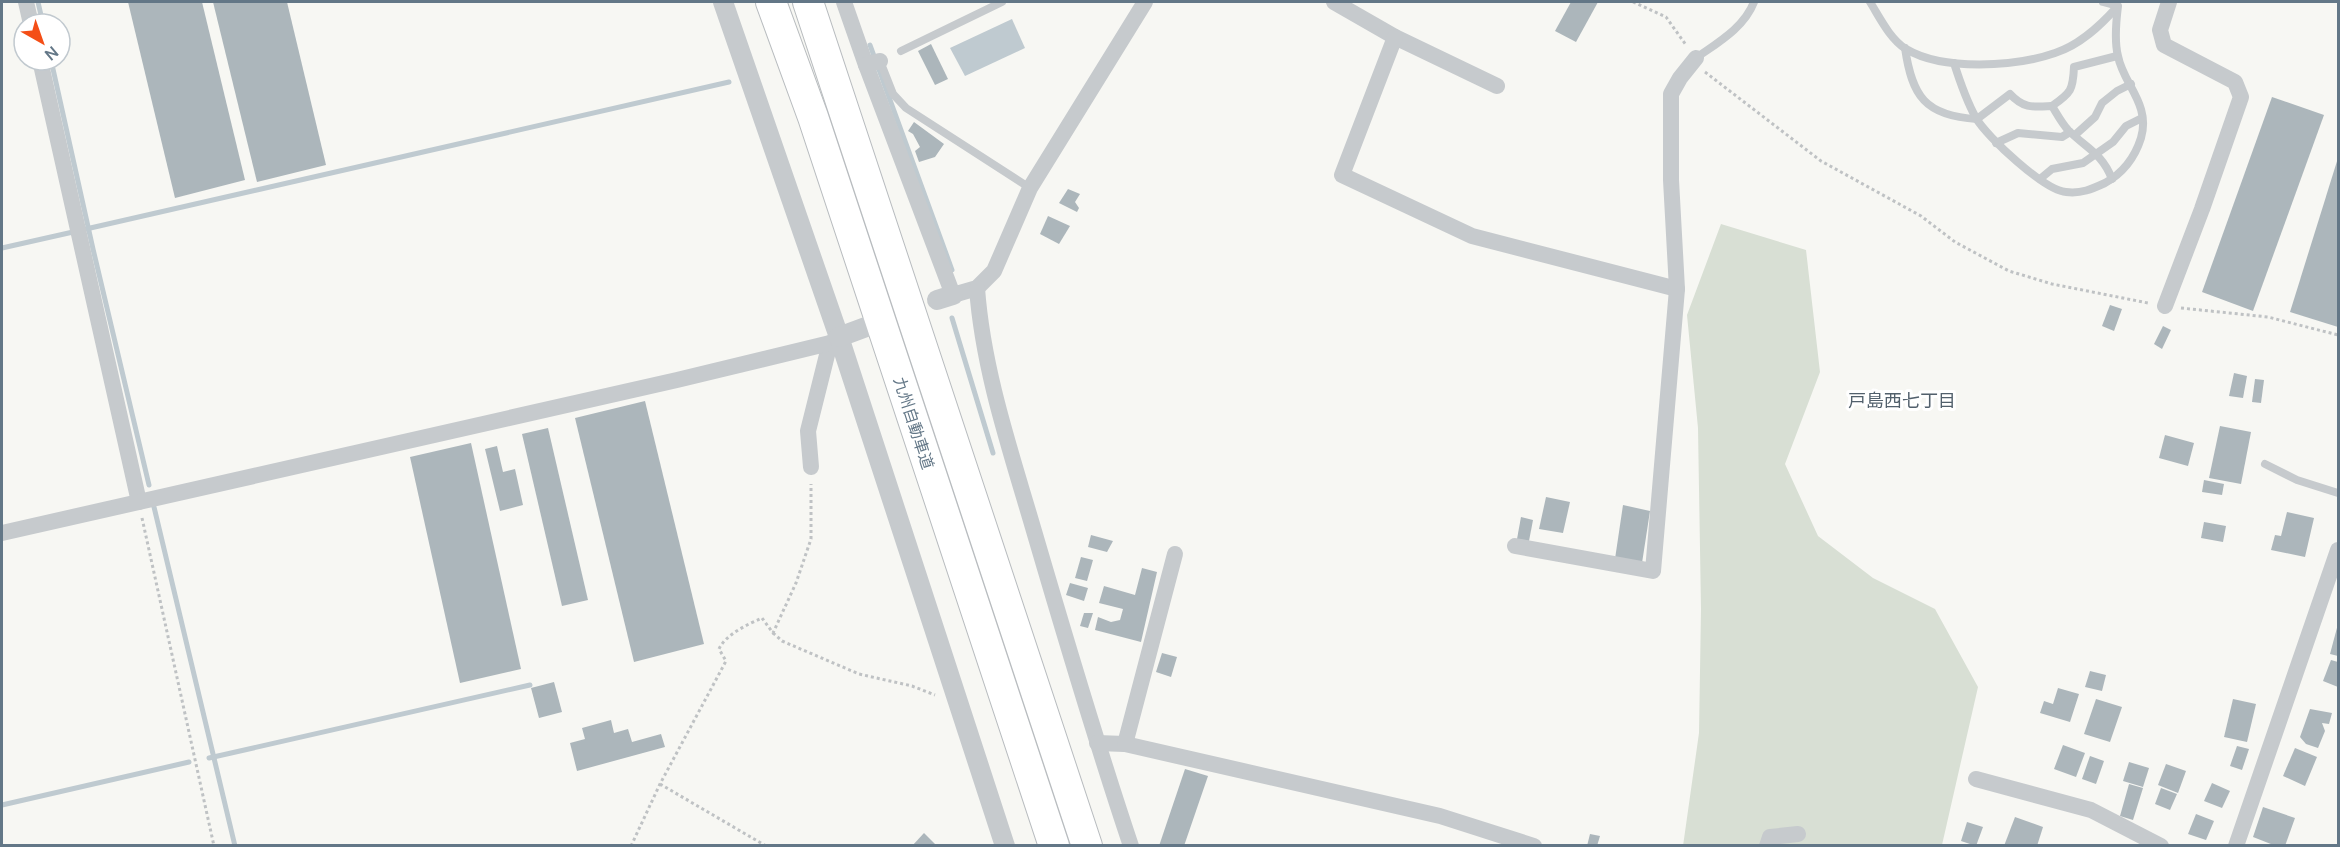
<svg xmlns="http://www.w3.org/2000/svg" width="2340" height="847" viewBox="0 0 2340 847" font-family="Manrope,'Noto Sans JP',sans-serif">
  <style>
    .green { fill: #d8dfd4 }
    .water { fill: #bfcad0 }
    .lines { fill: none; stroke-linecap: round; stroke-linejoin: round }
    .stream { stroke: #bfcad0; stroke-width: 5 }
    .building { fill: #acb6bb }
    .motorway-casing { stroke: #b8bcbf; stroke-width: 32 }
    .path { stroke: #bfc2c4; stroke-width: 3; stroke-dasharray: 3 3; stroke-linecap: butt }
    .service { stroke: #c6cacd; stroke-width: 8 }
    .minor { stroke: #c6cacd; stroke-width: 16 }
    .tertiary { stroke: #c6cacd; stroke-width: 20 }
    .motorway { stroke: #fff; stroke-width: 30 }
    .labels { text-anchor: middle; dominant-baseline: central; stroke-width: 6; stroke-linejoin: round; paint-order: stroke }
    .street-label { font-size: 16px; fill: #637787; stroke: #fff }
    .neighbourhood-label { font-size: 18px; fill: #52606c; stroke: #fff }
  </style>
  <rect width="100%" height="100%" fill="#f7f7f3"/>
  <path class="green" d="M1721 224 1806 250 1820 372 1785 464 1818 536 1873 578 1935 609 1978 687 1942 845 1683 846 1699 733 1701 609 1698 428 1687 315Z"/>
  <path class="water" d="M1012 19 1025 48 965 76 950 48Z"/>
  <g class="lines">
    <g class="stream">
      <path d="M38 2 43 24"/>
      <path d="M870 45 952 270"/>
      <path d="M51 60 93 249 149 485"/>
      <path d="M86 229 729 82"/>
      <path d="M2 248 73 232"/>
      <path d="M952 318 993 453"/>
      <path d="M154 507 235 846"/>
      <path d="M209 758 530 685"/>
      <path d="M2 805 189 762"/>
    </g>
  </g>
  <g class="building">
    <path d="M128 2H202L245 180 175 198Z"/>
    <path d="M213 2H287L326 165 257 182Z"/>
    <path d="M1571 2H1598L1576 42 1555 31Z"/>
    <path d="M931 44 948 79 935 85 918 51Z"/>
    <path d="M2272 97 2324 115 2253 311 2202 292Z"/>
    <path d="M914 122 944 144 935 157 919 162 915 151 920 147 913 134 908 131Z"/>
    <path d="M2338 158V327L2290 312Z"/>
    <path d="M1068 189 1080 194 1075 202 1079 208 1077 212 1059 203Z"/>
    <path d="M1048 216 1070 226 1059 244 1040 234Z"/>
    <path d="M2110 305 2122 309 2114 331 2102 326Z"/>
    <path d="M2163 326 2171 330 2162 349 2154 344Z"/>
    <path d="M2234 373 2247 376 2243 398 2229 396Z"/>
    <path d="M2255 379 2264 380 2261 403 2252 402Z"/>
    <path d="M645 401 704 644 634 662 575 418Z"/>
    <path d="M2220 426 2251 432 2241 484 2209 478Z"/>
    <path d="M548 428 588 600 562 606 522 434Z"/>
    <path d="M2165 435 2194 443 2188 466 2159 458Z"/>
    <path d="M471 443 521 669 460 683 410 457Z"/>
    <path d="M497 446 503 472 515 469 523 505 500 511 485 449Z"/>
    <path d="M2204 480 2224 484 2222 495 2202 492Z"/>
    <path d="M1546 497 1570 502 1563 533 1539 529Z"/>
    <path d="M1623 505 1650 511 1642 563 1615 559Z"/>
    <path d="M2287 512 2314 518 2305 557 2271 550 2275 535 2281 536Z"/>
    <path d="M1521 517 1533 520 1529 541 1517 539Z"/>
    <path d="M2204 522 2226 526 2223 542 2201 538Z"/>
    <path d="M1091 535 1113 541 1107 552 1088 547Z"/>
    <path d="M1081 557 1093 560 1087 581 1075 578Z"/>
    <path d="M1142 568 1157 572 1141 642 1095 630 1098 617 1111 622 1120 620 1123 609 1099 603 1104 586 1135 595Z"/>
    <path d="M1070 583 1088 588 1084 601 1066 595Z"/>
    <path d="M1084 613H1093L1088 628 1080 626Z"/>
    <path d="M2338 624V656L2330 654Z"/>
    <path d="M1162 653 1177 657 1171 677 1156 672Z"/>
    <path d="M2331 660 2338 662V687L2323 681Z"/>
    <path d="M2090 671 2106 675 2102 691 2085 687Z"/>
    <path d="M554 682 562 712 539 718 531 688Z"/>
    <path d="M2058 688 2079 694 2070 722 2040 713 2044 701 2053 704Z"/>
    <path d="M2096 699 2122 707 2110 742 2084 734Z"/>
    <path d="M2233 699 2256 704 2247 742 2224 737Z"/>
    <path d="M2310 709 2332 713 2329 724 2322 723 2325 731 2318 748 2306 744 2300 737Z"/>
    <path d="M611 720 614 733 628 729 632 742 661 734 665 747 577 771 570 743 585 739 582 728Z"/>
    <path d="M2063 745 2085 753 2076 777 2054 769Z"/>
    <path d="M2237 746 2249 749 2242 770 2230 766Z"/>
    <path d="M2295 748 2317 757 2305 786 2283 776Z"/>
    <path d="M2090 756 2104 761 2096 784 2082 779Z"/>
    <path d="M2129 762 2149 768 2143 787 2123 781Z"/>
    <path d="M2166 764 2186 771 2178 793 2158 785Z"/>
    <path d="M1185 769 1208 776 1184 846H1159Z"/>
    <path d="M2212 783 2230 791 2222 808 2204 801Z"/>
    <path d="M2129 784 2143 788 2133 820 2120 816Z"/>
    <path d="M2161 788 2177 794 2170 810 2155 804Z"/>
    <path d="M2263 807 2295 818 2285 846H2276L2253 837Z"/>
    <path d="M2196 814 2214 821 2206 840 2188 834Z"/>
    <path d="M2015 817 2043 827 2037 846H2004Z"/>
    <path d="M1967 822 1983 827 1976 846 1961 841Z"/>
    <path d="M924 833 937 846H912Z"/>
    <path d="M1590 834 1600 836 1597 846H1587Z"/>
  </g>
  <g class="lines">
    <defs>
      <g id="motorway">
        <path d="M771 2 813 117 1054 846"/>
        <path d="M808 2 1087 846"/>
      </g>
    </defs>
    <use href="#motorway" class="motorway-casing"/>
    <g class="path">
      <path d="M1633 2 1666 17 1686 45"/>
      <path d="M1705 72 1821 161 1921 216 1955 242 2009 271 2052 284 2148 303"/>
      <path d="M2181 308 2268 317 2338 335"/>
      <path d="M142 518 214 846"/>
      <path d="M773 633 782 641 859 674 912 686 935 695"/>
      <path d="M660 784 766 846"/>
      <path d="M631 846 660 784 726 661 719 649C725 635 748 624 762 618L773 633 796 583 811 539V484"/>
    </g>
    <g class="service">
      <path d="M1870 2C1880 18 1890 39 1906 49 1943 71 2015 67 2055 53 2080 45 2100 26 2117 7"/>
      <path d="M1905 48C1912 96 1925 116 1977 119L2010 94C2024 109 2033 107 2052 106 2057 114 2061 122 2068 130 2086 148 2102 153 2112 179"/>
      <path d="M901 51 1002 2"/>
      <path d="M1696 58C1717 43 1744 28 1754 2"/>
      <path d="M880 61 893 94 906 108 1030 188"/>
      <path d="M1954 63C1960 82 1966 100 1976 118 1987 137 2045 191 2066 192 2081 194 2092 189 2105 183 2123 173 2135 157 2141 138 2151 104 2123 84 2118 56 2114 41 2116 22 2118 6L2103 2"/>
      <path d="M2052 106C2071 93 2073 90 2074 67L2117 56"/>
      <path d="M2075 135 2095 117 2102 103 2117 91 2131 84"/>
      <path d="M1996 143 2018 133 2062 137 2070 132"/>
      <path d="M2040 179 2052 169 2083 163 2113 142 2126 126 2142 118"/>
      <path d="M2265 464 2297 480 2338 493"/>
    </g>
    <g class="minor">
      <path d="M26 2 31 24"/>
      <path d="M844 2 866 65"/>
      <path d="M1334 2 1395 37 1497 86"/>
      <path d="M1395 37 1342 175 1472 236 1677 289"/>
      <path d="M40 60 139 502"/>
      <path d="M880 61 866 65 953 295 977 288 994 271 1030 188 1145 2"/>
      <path d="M977 288C983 371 1011 452 1034 531 1065 637 1096 742 1131 846"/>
      <path d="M2165 306 2202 209 2241 97 2235 82 2164 45 2160 30 2169 2"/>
      <path d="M811 467 808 431 830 343"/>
      <path d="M2 533 677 380 830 343H840"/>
      <path d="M1515 546 1653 571 1677 289 1671 180V94L1680 78 1696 58"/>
      <path d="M1097 743 1125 744 1440 816 1534 846"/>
      <path d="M1125 744 1175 554"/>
      <path d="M1976 779 2091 810 2161 846"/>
      <path d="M1767 846 1770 837 1798 834"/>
      <path d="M2236 846 2338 550"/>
    </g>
    <g class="tertiary">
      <path d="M723 2 839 337 1005 846"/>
      <path d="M937 300 953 295"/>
      <path d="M839 337 866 327"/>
    </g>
    <use href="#motorway" class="motorway"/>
  </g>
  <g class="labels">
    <g class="street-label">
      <text transform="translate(914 423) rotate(72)">九州自動車道</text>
    </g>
    <g class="neighbourhood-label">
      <text x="1902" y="400">戸島西七丁目</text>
    </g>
  </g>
  <rect width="2340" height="847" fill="none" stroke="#637787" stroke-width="6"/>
  <g transform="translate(42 42) rotate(140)"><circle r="28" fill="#ffffff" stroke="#c1c9cf" stroke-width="1.5"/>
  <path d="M0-4.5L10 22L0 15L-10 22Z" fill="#f44e16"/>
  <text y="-9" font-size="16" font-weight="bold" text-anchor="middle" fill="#637787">N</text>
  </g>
</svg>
